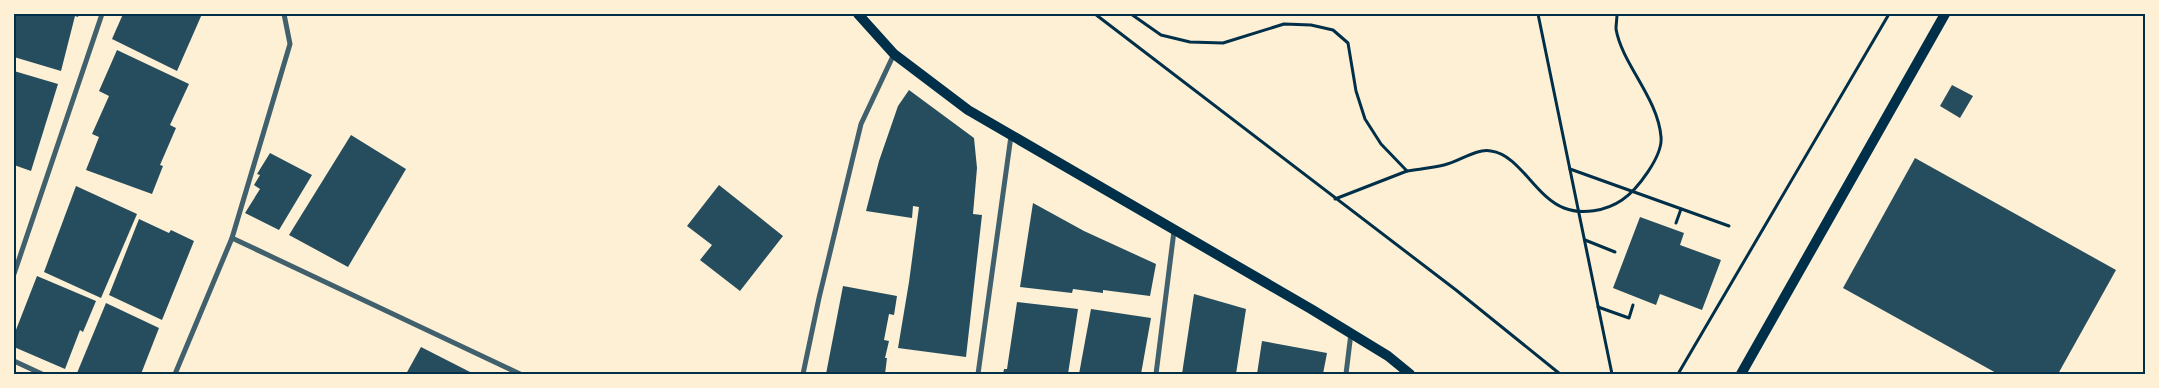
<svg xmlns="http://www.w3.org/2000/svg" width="2159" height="388" viewBox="0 0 2159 388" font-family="Manrope,sans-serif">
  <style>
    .building { fill: #264d5e }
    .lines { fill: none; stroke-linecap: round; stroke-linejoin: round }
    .path { stroke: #003049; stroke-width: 3 }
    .minor { stroke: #3f606c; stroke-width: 5 }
    .secondary { stroke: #003049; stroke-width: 10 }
    .neatline { fill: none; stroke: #003049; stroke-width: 2 }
  </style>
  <rect width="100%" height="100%" fill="#fdf0d5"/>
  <g class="building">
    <path d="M14 14H79L78 17 75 16 61 71 14 57Z"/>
    <path d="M123 14H202L177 71 112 39Z"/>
    <path d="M117 50 189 84 170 125 176 128 160 165 163 166 152 194 86 170 99 137 92 134 109 96 99 91Z"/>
    <path d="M14 71 58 84 31 171 14 165Z"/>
    <path d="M1952 85 1973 96 1960 118 1940 106Z"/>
    <path d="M909 90 974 138 977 168 973 214 982 215 966 357 898 348 909 282 919 207 913 206 912 218 866 211 879 161 898 106Z"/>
    <path d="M351 135 406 169 348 267 289 235Z"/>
    <path d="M270 153 312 175 279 230 245 213 260 189 254 185 260 175 257 174Z"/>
    <path d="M1915 158 2116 270 2058 374H1998L1843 288Z"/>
    <path d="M719 185 783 236 740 291 700 260 712 245 687 226Z"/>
    <path d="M76 186 137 214 101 298 44 272Z"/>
    <path d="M1033 203 1084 231 1156 264 1150 296 1103 290V293L1073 289 1072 293 1020 287Z"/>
    <path d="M1640 217 1684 233 1680 245 1721 260 1702 310 1660 294 1656 305 1613 288Z"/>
    <path d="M139 219 169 233 171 230 194 241 162 320 109 295Z"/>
    <path d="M37 276 96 301 83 332 80 330 65 369 14 347V335Z"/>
    <path d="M843 286 897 296 894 315 889 314 884 340 889 341 885 358H887L885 374H826Z"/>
    <path d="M1194 294 1246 309 1236 374H1182Z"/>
    <path d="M1017 302 1078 309 1068 374H1003L1004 369H1007Z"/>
    <path d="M106 303 159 328 141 374 77 373Z"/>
    <path d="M1091 309 1151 318 1141 374H1079Z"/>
    <path d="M1262 341 1327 353 1323 374H1257Z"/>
    <path d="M421 347 474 374H406Z"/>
  </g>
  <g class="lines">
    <g class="path">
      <path d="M1095 14 1456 290 1560 374"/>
      <path d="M1131 14 1161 35 1190 42 1223 43 1284 24 1311 25 1333 30 1348 43 1356 91 1365 119 1381 144 1407 171C1419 169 1432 168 1444 165 1459 162 1476 148 1491 151 1520 155 1535 197 1564 208 1582 215 1606 211 1622 200 1637 190 1663 156 1661 137 1658 98 1622 64 1616 29 1616 24 1617 19 1617 14"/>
      <path d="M1538 14 1612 374"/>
      <path d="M1570 169 1729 226"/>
      <path d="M1335 199 1407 171"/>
      <path d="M1676 223 1681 209"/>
      <path d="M1585 240 1615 252"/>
      <path d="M1598 307 1629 318 1633 305"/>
      <path d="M1678 374 1889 14"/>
    </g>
    <g class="minor">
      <path d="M232 238 520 374"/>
      <path d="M14 274 102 14"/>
      <path d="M14 361 42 374"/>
      <path d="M175 374 232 238 290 44 284 14"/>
      <path d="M803 374 819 298 861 124 894 54"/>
      <path d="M978 374 1011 136"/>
      <path d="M1156 374 1174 231"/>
      <path d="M1346 374 1351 333"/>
    </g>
    <g class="secondary">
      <path d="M858 14 894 54 968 110 1311 309 1388 356 1410 374"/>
      <path d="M1741 374 1945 14"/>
    </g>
  </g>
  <rect width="2159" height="388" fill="none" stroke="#fdf0d5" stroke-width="30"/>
  <rect x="15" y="15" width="2129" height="358" class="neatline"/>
</svg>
